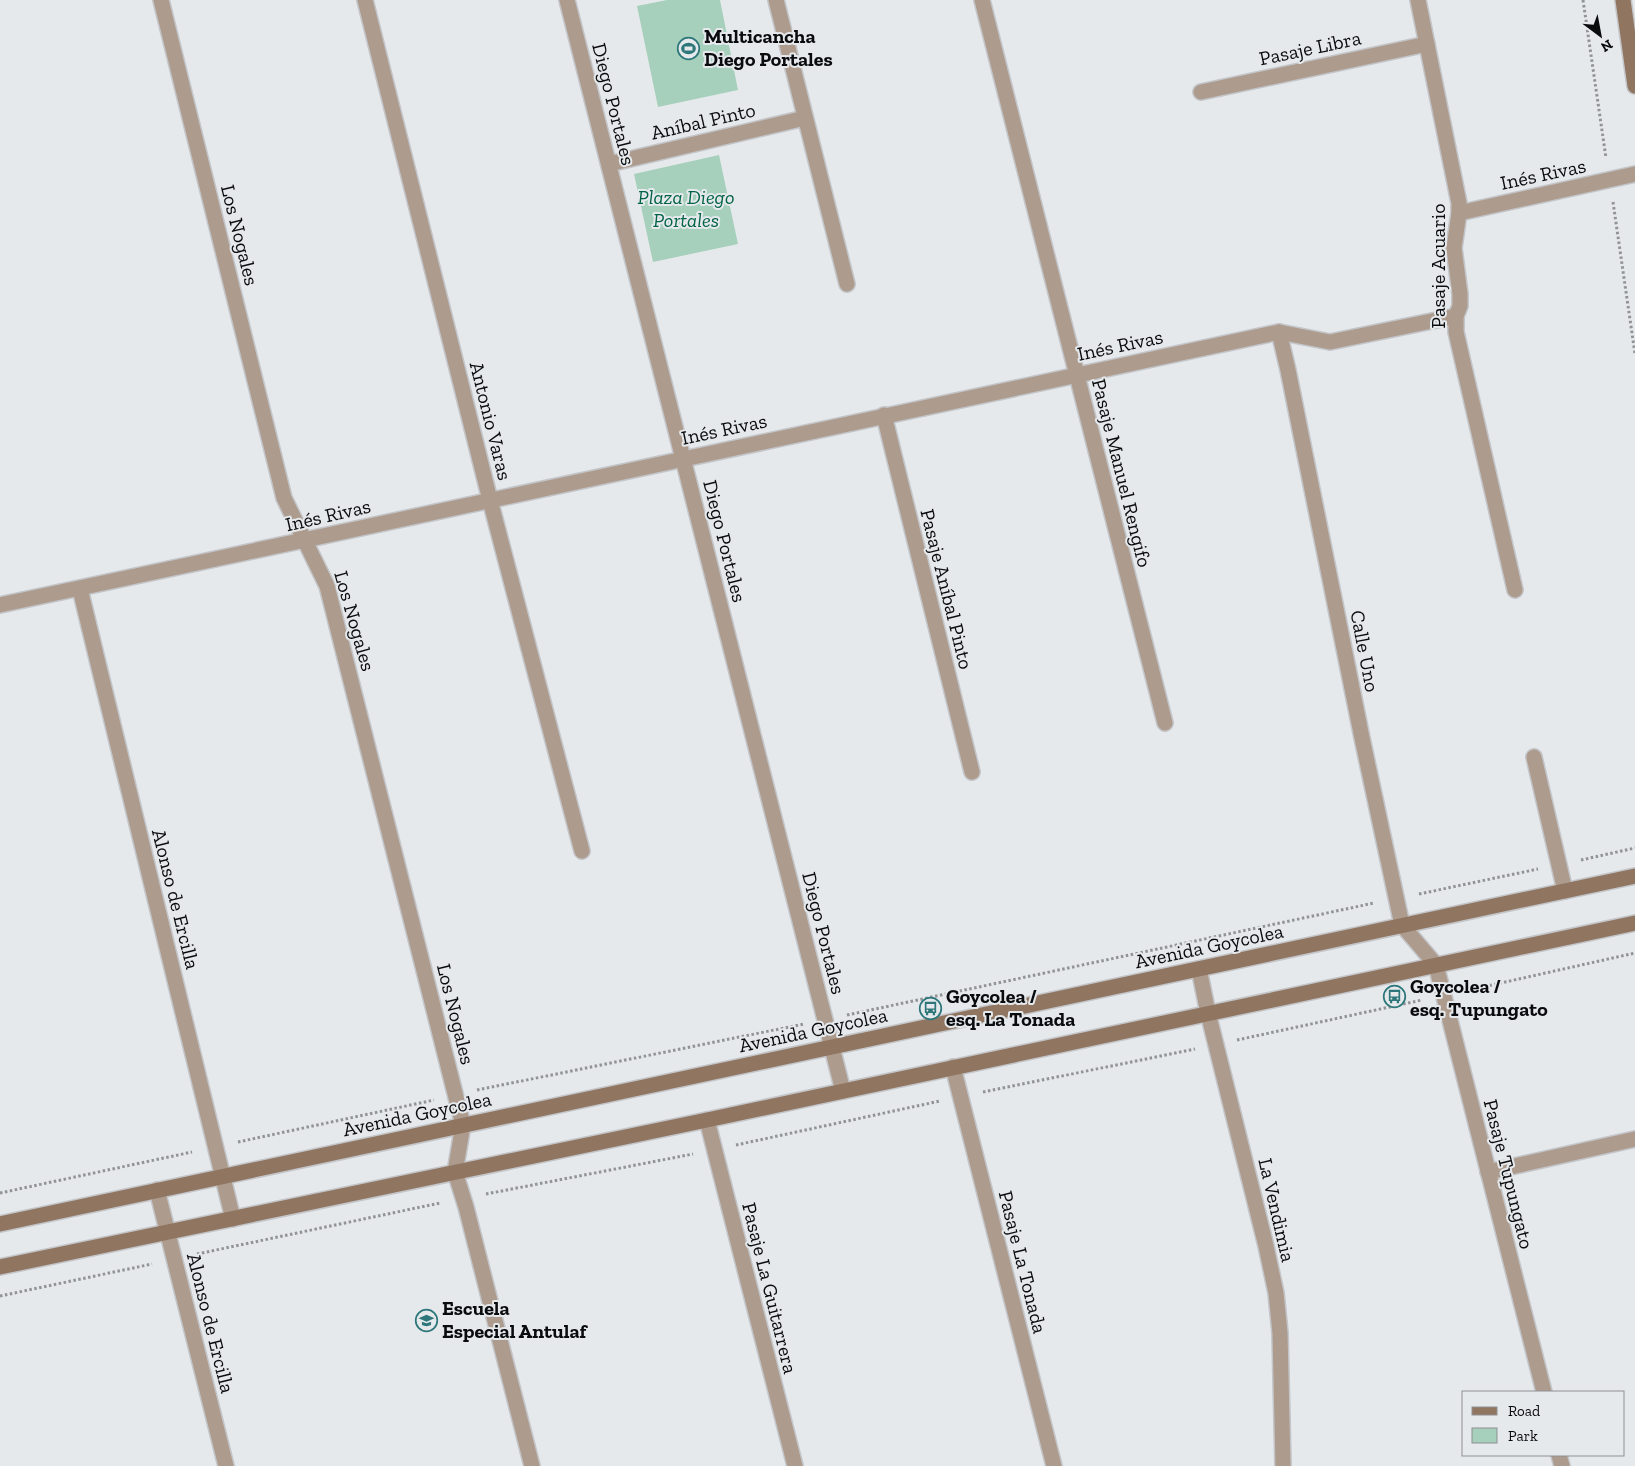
<svg xmlns="http://www.w3.org/2000/svg" width="1635" height="1466" viewBox="0 0 1635 1466" font-family="'Zilla Slab',serif">
  <style>
    .green { fill: #a6d0bc }
    .lines { fill: none; stroke-linecap: round; stroke-linejoin: round }
    .street-casing { stroke: #c3c5c8; stroke-width: 18 }
    .secondary-casing { stroke: #c3c5c8; stroke-width: 18 }
    .path { stroke: #919396; stroke-width: 3; stroke-dasharray: 2.5 2.5; stroke-linecap: butt }
    .street { stroke: #ad9b8d; stroke-width: 15 }
    .secondary { stroke: #907561; stroke-width: 15 }
    .labels { text-anchor: middle; dominant-baseline: central; stroke-width: 4; stroke-linejoin: round; paint-order: stroke }
    .poi-label { font-size: 20px; font-weight: bold; fill: #0a0b0c; stroke: #e6e9ec; text-anchor: start }
    .street-label { font-size: 20px; fill: #0a0b0c; stroke: #e6e9ec }
    .park-label { font-size: 20px; font-style: italic; fill: #006344; stroke: #e6e9ec }
  </style>
  <rect width="100%" height="100%" fill="#e6e9ec"/>
  <g class="green">
    <path d="M667 0H720L738 90 658 107 637 6Z"/>
    <path d="M719 155 738 244 653 262 634 174Z"/>
  </g>
  <g class="lines">
    <defs>
      <g id="street">
        <path d="M161 0 284 498 327 586 463 1125 455 1172 466 1207 532 1466"/>
        <path d="M365 0 490 500 582 851"/>
        <path d="M567 0 843 1091"/>
        <path d="M776 0 847 284"/>
        <path d="M982 0 1165 723"/>
        <path d="M1418 0 1459 203V213L1454 248 1460 294V306L1456 316V332L1515 590"/>
        <path d="M1201 92 1427 44"/>
        <path d="M609 164 805 118"/>
        <path d="M1459 213 1635 174"/>
        <path d="M1279 332 1288 370 1362 738 1402 925 1436 965 1544 1392"/>
        <path d="M884 415 972 772"/>
        <path d="M80 589 233 1219"/>
        <path d="M0 605 1279 332 1330 342 1456 316"/>
        <path d="M1534 757 1565 891"/>
        <path d="M1199 969 1208 1013 1266 1246 1276 1293 1280 1333 1283 1466"/>
        <path d="M953 1067 1054 1466"/>
        <path d="M707 1120 795 1466"/>
        <path d="M1488 1172 1635 1139"/>
        <path d="M157 1190 226 1466"/>
        <path d="M1559 1455 1562 1466"/>
      </g>
      <g id="secondary">
        <path d="M1623 0 1635 86"/>
        <path d="M0 1224 1635 876"/>
        <path d="M0 1267 707 1120 1635 923"/>
      </g>
    </defs>
    <use href="#street" class="street-casing"/>
    <use href="#secondary" class="secondary-casing"/>
    <g class="path">
      <path d="M1583 0 1606 158"/>
      <path d="M1613 202 1635 354"/>
      <path d="M1581 860 1635 848"/>
      <path d="M1419 894 1538 869"/>
      <path d="M1465 991 1635 953"/>
      <path d="M847 1015 1374 903"/>
      <path d="M1237 1040 1422 1000"/>
      <path d="M477 1090 804 1024"/>
      <path d="M983 1092 1195 1049"/>
      <path d="M238 1142 434 1100"/>
      <path d="M736 1145 940 1101"/>
      <path d="M0 1193 192 1152"/>
      <path d="M486 1194 693 1154"/>
      <path d="M197 1254 440 1203"/>
      <path d="M0 1296 152 1264"/>
    </g>
    <use href="#street" class="street"/>
    <use href="#secondary" class="secondary"/>
  </g>
  <defs>
    <symbol id="stadium-ring" viewBox="-11 -11 22 22"><circle r="9.5" fill="#e6e9ec" stroke="#2d777a" stroke-width="1.5"/><path d="M0-5a6.5 5 0 1 0 0 10a6.5 5 0 1 0 0-10ZM-3.5-1.8h7v3.6h-7Z" fill="#2d777a"/></symbol>
    <symbol id="bus-ring" viewBox="-11 -11 22 22"><circle r="9.5" fill="#e6e9ec" stroke="#2d777a" stroke-width="1.5"/><path d="M-5-6H5V4H4V6H2V4H-2V6H-4V4H-5ZM-3.5-4V0h7V-4ZM-3.5 1.2v1.5H-2V1.2ZM2 1.2v1.5H3.5V1.2Z" fill="#2d777a"/></symbol>
    <symbol id="school-ring" viewBox="-11 -11 22 22"><circle r="9.5" fill="#e6e9ec" stroke="#2d777a" stroke-width="1.5"/><path d="M0-5L7-2L0 1L-7-2ZM-4 1L0 2.5L4 1V4Q0 6-4 4Z" fill="#2d777a"/></symbol>
  </defs>
  <g fill-rule="evenodd">
    <use href="#stadium-ring" x="676" y="36" width="25" height="25"/>
    <use href="#bus-ring" x="1382" y="984" width="25" height="25"/>
    <use href="#bus-ring" x="918" y="996" width="25" height="25"/>
    <use href="#school-ring" x="414" y="1308" width="25" height="25"/>
  </g>
  <g class="labels">
    <g class="poi-label">
      <text x="704" y="36">Multicancha<tspan x="704" dy="23">Diego Portales</tspan></text>
      <text x="1410" y="986">Goycolea /<tspan x="1410" dy="23">esq. Tupungato</tspan></text>
      <text x="946" y="996">Goycolea /<tspan x="946" dy="23">esq. La Tonada</tspan></text>
      <text x="442" y="1308">Escuela<tspan x="442" dy="23">Especial Antulaf</tspan></text>
    </g>
    <g class="street-label">
      <text transform="translate(1310 48) rotate(-12)">Pasaje Libra</text>
      <text transform="translate(614 104) rotate(76)">Diego Portales</text>
      <text transform="translate(703 121) rotate(-13)">Aníbal Pinto</text>
      <text transform="translate(1543 174) rotate(-12)">Inés Rivas</text>
      <text transform="translate(240 235) rotate(76)">Los Nogales</text>
      <text transform="translate(1438 266) rotate(-90)">Pasaje Acuario</text>
      <text transform="translate(1120 345) rotate(-12)">Inés Rivas</text>
      <text transform="translate(491 421) rotate(76)">Antonio Varas</text>
      <text transform="translate(724 429) rotate(-12)">Inés Rivas</text>
      <text transform="translate(1122 473) rotate(76)">Pasaje Manuel Rengifo</text>
      <text transform="translate(328 515) rotate(-13)">Inés Rivas</text>
      <text transform="translate(725 541) rotate(76)">Diego Portales</text>
      <text transform="translate(947 589) rotate(76)">Pasaje Aníbal Pinto</text>
      <text transform="translate(355 621) rotate(74)">Los Nogales</text>
      <text transform="translate(1365 651) rotate(79)">Calle Uno</text>
      <text transform="translate(176 899) rotate(76)">Alonso de Ercilla</text>
      <text transform="translate(824 933) rotate(76)">Diego Portales</text>
      <text transform="translate(1209 946) rotate(-12)">Avenida Goycolea</text>
      <text transform="translate(456 1014) rotate(76)">Los Nogales</text>
      <text transform="translate(813 1030) rotate(-12)">Avenida Goycolea</text>
      <text transform="translate(417 1114) rotate(-12)">Avenida Goycolea</text>
      <text transform="translate(1509 1174) rotate(76)">Pasaje Tupungato</text>
      <text transform="translate(1277 1210) rotate(77)">La Vendimia</text>
      <text transform="translate(1023 1262) rotate(76)">Pasaje La Tonada</text>
      <text transform="translate(770 1288) rotate(76)">Pasaje La Guitarrera</text>
      <text transform="translate(211 1323) rotate(76)">Alonso de Ercilla</text>
    </g>
    <g class="park-label">
      <text x="686" y="197">Plaza Diego<tspan x="686" dy="23">Portales</tspan></text>
    </g>
  </g>
  <rect x="1462" y="1391" width="162" height="65" fill="#e6e9ec" stroke="#8e9092"/>
  <rect x="1472" y="1407" width="25" height="8" fill="#907561" stroke="#8e9092"/>
  <text x="1508" y="1416" font-size="15" fill="#0a0b0c">Road</text>
  <rect x="1472" y="1428" width="25" height="15" fill="#a6d0bc" stroke="#8e9092"/>
  <text x="1508" y="1441" font-size="15" fill="#0a0b0c">Park</text>
  <g transform="translate(1600 35) rotate(148)" stroke="#e6e9ec" stroke-width="4" paint-order="stroke">
  <path d="M0-4L9 19L0 12L-9 19Z" fill="#0a0b0c"/>
  <text y="-8" font-size="14" font-weight="bold" text-anchor="middle" fill="#0a0b0c">N</text>
  </g>
</svg>
